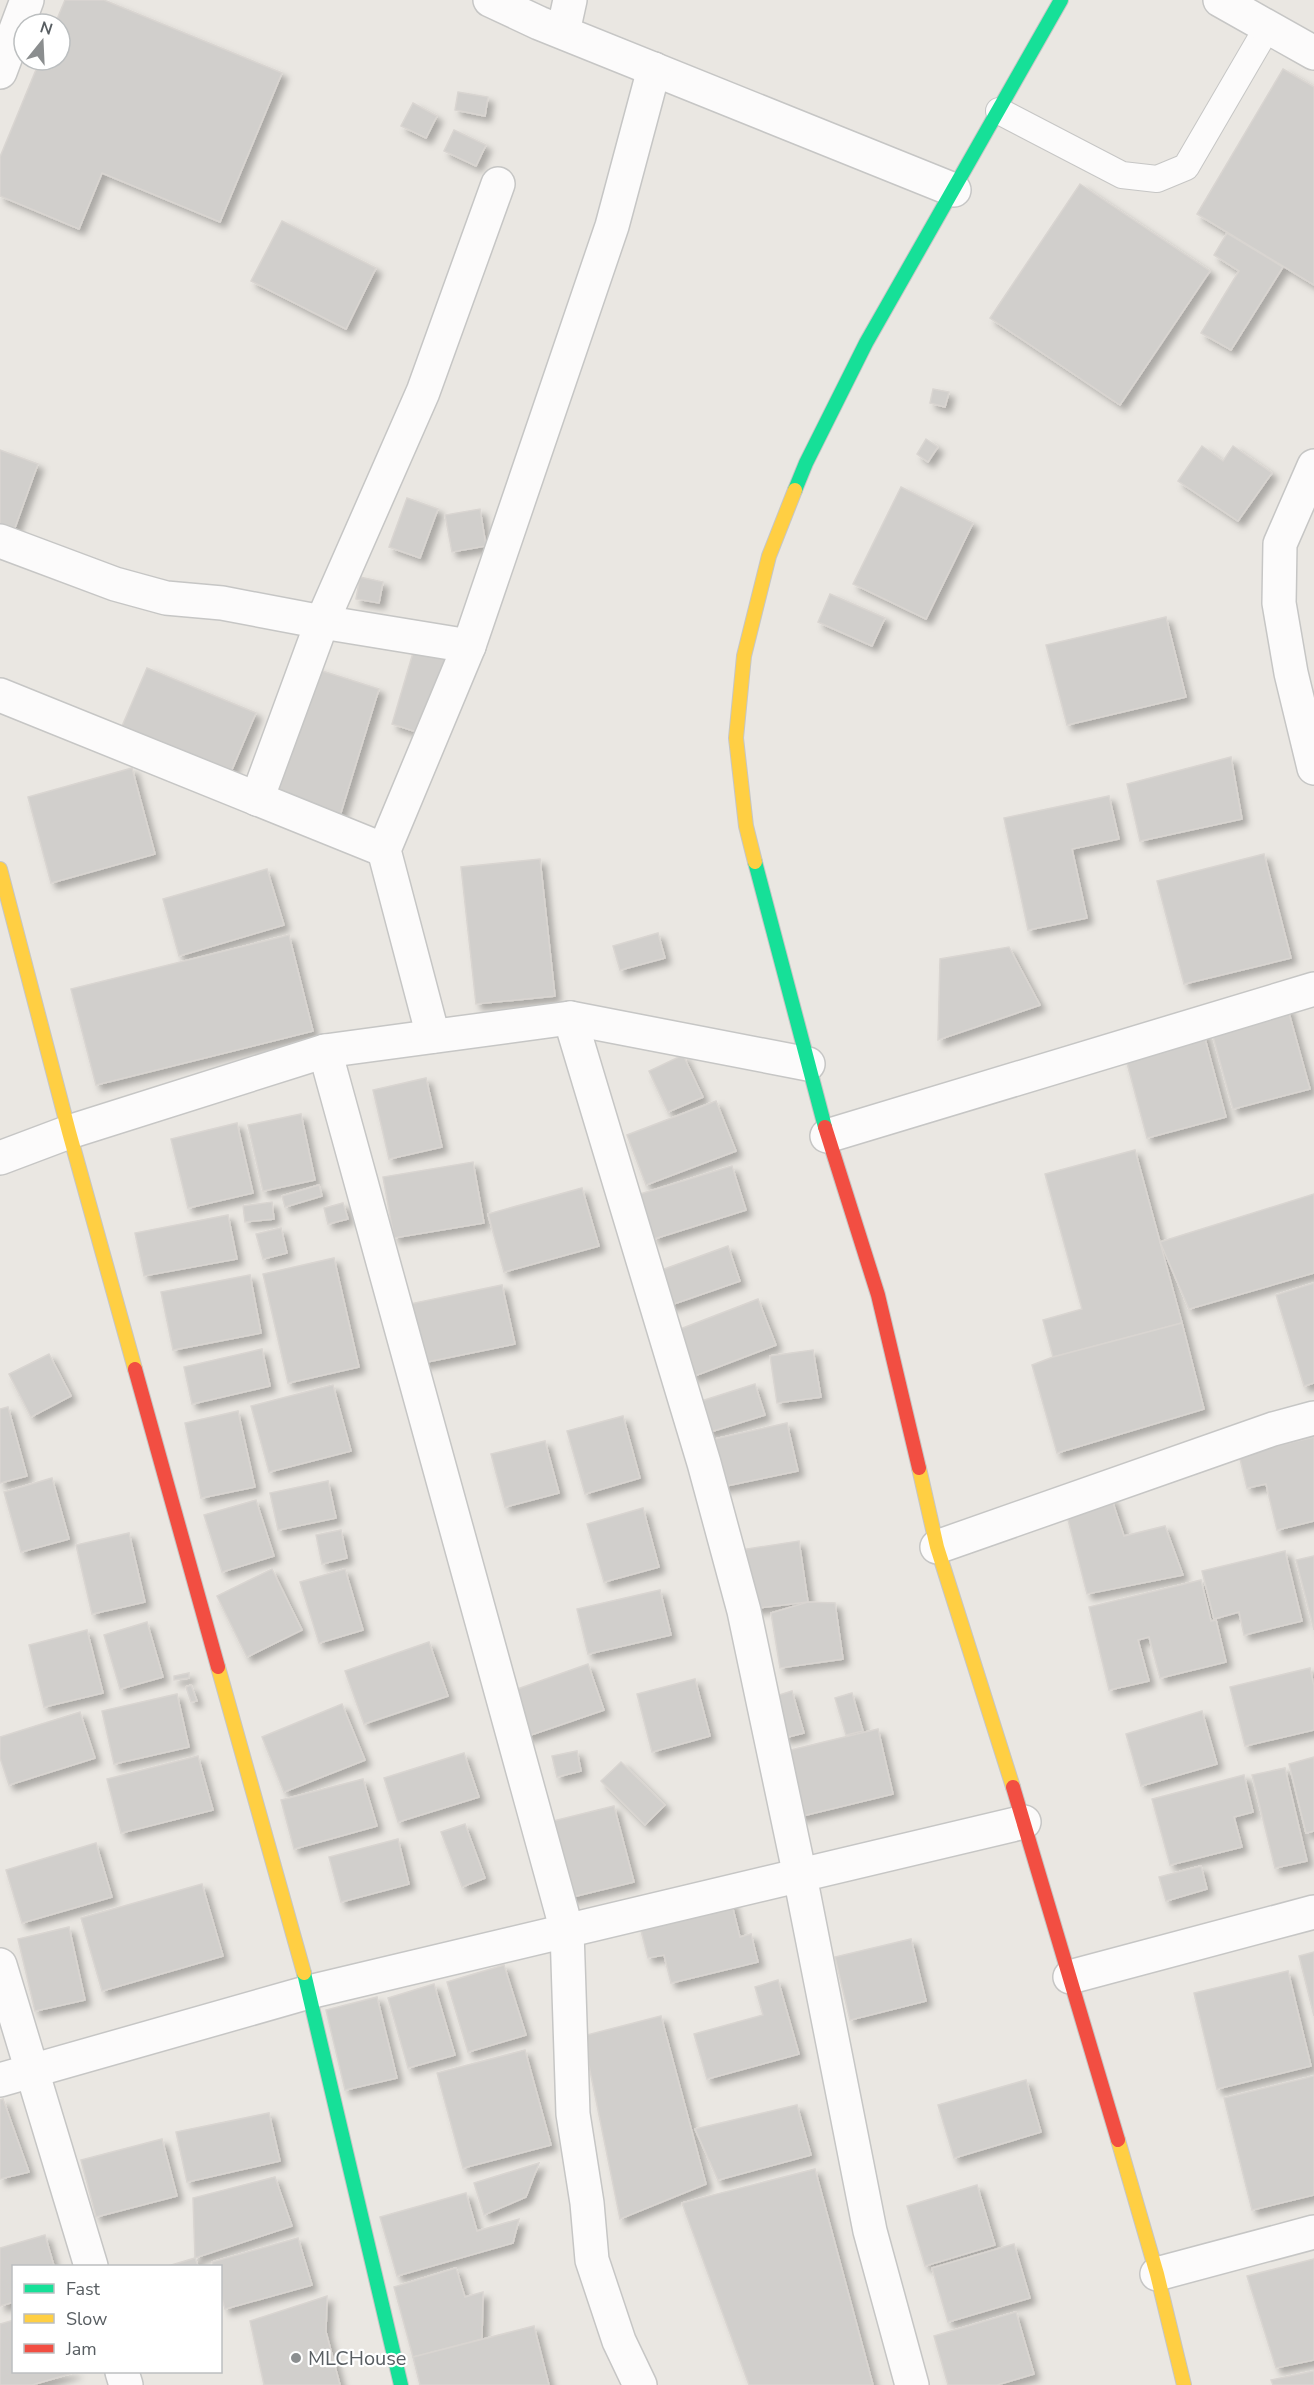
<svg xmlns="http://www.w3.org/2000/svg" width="1314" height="2385" viewBox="0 0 1314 2385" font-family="'Nunito Sans',sans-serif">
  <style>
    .building { fill: #d1cfcc; stroke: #d9d5d1; stroke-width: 1.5; filter: url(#shadow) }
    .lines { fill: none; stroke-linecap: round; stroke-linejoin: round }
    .lane-casing { stroke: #c6c6c5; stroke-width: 28 }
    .street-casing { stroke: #c6c6c5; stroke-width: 36 }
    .fast-casing { stroke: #c6c6c5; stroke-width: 16 }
    .slow-casing { stroke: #c6c6c5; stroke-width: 16 }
    .jam-casing { stroke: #c6c6c5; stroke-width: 16 }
    .lane { stroke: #fcfbfb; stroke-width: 26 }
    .street { stroke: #fcfbfb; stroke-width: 33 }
    .fast { stroke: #16e098; stroke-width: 14 }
    .slow { stroke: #ffcf43; stroke-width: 14 }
    .jam { stroke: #f24e42; stroke-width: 14 }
    .poi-dot { fill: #8b8e8f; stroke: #fff; stroke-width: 2 }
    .labels { text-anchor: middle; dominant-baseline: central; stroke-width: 4.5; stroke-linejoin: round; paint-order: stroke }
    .poi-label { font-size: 20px; fill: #585e62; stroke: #fff; text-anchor: start }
  </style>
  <defs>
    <filter id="shadow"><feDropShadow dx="5.5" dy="5.5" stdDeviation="3" flood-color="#0004"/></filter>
  </defs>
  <rect width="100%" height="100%" fill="#eae7e2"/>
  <g class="building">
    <path d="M65 0H104L282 73 220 222 102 173 79 229 0 196V157L40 60H60V24H55Z"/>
    <path d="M1283 69 1314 87V285L1197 214Z"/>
    <path d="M458 92 488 97 485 116 455 110Z"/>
    <path d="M413 103 437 116 426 138 401 126Z"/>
    <path d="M454 130 486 145 476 166 444 151Z"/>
    <path d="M1080 184 1210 271 1120 405 990 318Z"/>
    <path d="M282 221 376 268 346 329 251 281Z"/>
    <path d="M1227 233 1283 267 1231 350 1201 333 1239 271 1214 255Z"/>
    <path d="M933 389 949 392 945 407 930 403Z"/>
    <path d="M926 439 938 447 928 462 917 454Z"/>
    <path d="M1202 446 1223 461 1233 446 1272 473 1238 521 1178 481Z"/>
    <path d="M0 450 38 464 12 536 0 531Z"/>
    <path d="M901 487 973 523 926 619 853 584Z"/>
    <path d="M407 498 438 509 420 558 389 547Z"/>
    <path d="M480 509 486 546 452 552 445 515Z"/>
    <path d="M360 577 383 582 379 603 356 599Z"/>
    <path d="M830 594 885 618 872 646 818 622Z"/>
    <path d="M1166 617 1186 697 1067 725 1046 645Z"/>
    <path d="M415 646 448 656 423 734 392 724Z"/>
    <path d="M147 668 256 713 228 779 119 733Z"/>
    <path d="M313 668 379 689 339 819 272 799Z"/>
    <path d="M1231 757 1242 819 1140 841 1127 784Z"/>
    <path d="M132 768 155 854 51 883 28 797Z"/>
    <path d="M1109 796 1119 839 1072 849 1087 918 1028 930 1004 818Z"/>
    <path d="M1264 854 1291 958 1184 984 1157 881Z"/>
    <path d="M540 859 555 996 476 1004 461 867Z"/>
    <path d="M267 869 284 925 179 956 163 899Z"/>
    <path d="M658 933 665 958 620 970 613 946Z"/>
    <path d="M289 935 313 1031 96 1085 71 989Z"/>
    <path d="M1009 947 1040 1005 938 1040 940 959Z"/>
    <path d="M1287 1006 1310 1089 1233 1109 1210 1026Z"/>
    <path d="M1203 1031 1226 1117 1147 1138 1124 1052Z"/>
    <path d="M683 1055 703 1097 668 1112 649 1071Z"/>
    <path d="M426 1078 442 1147 389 1159 373 1090Z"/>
    <path d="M716 1101 736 1151 646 1185 627 1135Z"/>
    <path d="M301 1114 315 1180 263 1191 248 1125Z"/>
    <path d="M237 1123 253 1193 188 1208 171 1139Z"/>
    <path d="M1135 1150 1182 1323 1053 1357 1043 1320 1082 1309 1045 1174Z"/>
    <path d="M473 1162 484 1223 394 1238 383 1177Z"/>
    <path d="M732 1166 746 1210 654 1239 640 1194Z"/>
    <path d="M319 1185 322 1196 285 1207 282 1196Z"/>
    <path d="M582 1188 599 1246 504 1272 488 1214Z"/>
    <path d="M1314 1194V1273L1189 1309 1160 1242Z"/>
    <path d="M272 1202 274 1219 245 1222 243 1206Z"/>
    <path d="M343 1203 348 1219 328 1224 324 1208Z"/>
    <path d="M228 1215 237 1259 144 1276 135 1233Z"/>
    <path d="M281 1228 287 1253 263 1259 256 1234Z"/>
    <path d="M728 1246 740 1281 668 1306 656 1272Z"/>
    <path d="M334 1258 359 1367 288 1383 263 1274Z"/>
    <path d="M250 1275 261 1333 173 1350 161 1292Z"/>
    <path d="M1314 1283V1383L1304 1386 1276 1295Z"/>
    <path d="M502 1285 515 1344 417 1364 405 1305Z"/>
    <path d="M758 1299 776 1345 692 1377 675 1331Z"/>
    <path d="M1182 1323 1204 1409 1057 1453 1032 1365 1053 1357Z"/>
    <path d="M262 1349 270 1386 192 1404 184 1367Z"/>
    <path d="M813 1350 821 1397 777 1403 770 1356Z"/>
    <path d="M49 1354 71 1396 31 1417 9 1374Z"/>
    <path d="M755 1384 765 1415 707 1433 698 1402Z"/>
    <path d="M333 1385 351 1451 269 1472 251 1406Z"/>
    <path d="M8 1407 27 1476 0 1483V1409Z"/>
    <path d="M238 1411 255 1487 201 1498 185 1423Z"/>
    <path d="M623 1416 640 1478 585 1494 567 1431Z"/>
    <path d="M787 1423 798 1471 721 1487 710 1440Z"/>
    <path d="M1314 1437V1521L1277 1530 1266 1484 1247 1488 1239 1455Z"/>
    <path d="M545 1441 559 1493 505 1507 491 1454Z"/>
    <path d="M52 1478 69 1539 21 1552 4 1492Z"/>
    <path d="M328 1481 336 1518 278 1530 270 1493Z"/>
    <path d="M1111 1497 1124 1536 1165 1526 1183 1575 1087 1594 1067 1516Z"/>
    <path d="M256 1500 274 1556 222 1572 204 1515Z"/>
    <path d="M643 1508 659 1567 604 1582 587 1524Z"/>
    <path d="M341 1530 347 1558 322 1564 316 1535Z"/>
    <path d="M129 1533 145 1602 92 1614 76 1545Z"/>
    <path d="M799 1541 808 1602 750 1609 734 1551Z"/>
    <path d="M1285 1551 1302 1621 1244 1635 1239 1612 1214 1619 1202 1571Z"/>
    <path d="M1314 1556V1630L1296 1560Z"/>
    <path d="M272 1569 302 1630 247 1657 217 1596Z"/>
    <path d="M345 1569 363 1630 319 1643 300 1582Z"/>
    <path d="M1201 1580 1211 1621 1216 1620 1226 1662 1160 1678 1149 1637 1138 1640 1149 1681 1109 1690 1089 1607Z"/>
    <path d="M660 1590 671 1635 588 1654 577 1609Z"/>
    <path d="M808 1602 835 1603 843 1659 780 1668 771 1613Z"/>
    <path d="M147 1622 163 1677 120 1689 104 1635Z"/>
    <path d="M87 1630 103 1693 44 1707 29 1645Z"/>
    <path d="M429 1642 448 1696 364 1724 345 1671Z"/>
    <path d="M588 1664 604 1710 525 1737 509 1692Z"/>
    <path d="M1310 1668 1314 1686V1730L1245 1746 1230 1687Z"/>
    <path d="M189 1673V1678L174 1680V1676Z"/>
    <path d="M695 1679 710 1736 652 1752 637 1694Z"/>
    <path d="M191 1685 197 1701 191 1702 186 1687Z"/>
    <path d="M792 1691 804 1733 784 1738 773 1697Z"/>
    <path d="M852 1693 863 1731 846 1735 835 1698Z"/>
    <path d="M177 1694 189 1747 114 1764 102 1711Z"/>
    <path d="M342 1704 365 1760 284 1792 262 1737Z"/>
    <path d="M1202 1711 1217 1764 1141 1786 1126 1734Z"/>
    <path d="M80 1712 95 1758 9 1785 0 1758V1737Z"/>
    <path d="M878 1729 893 1794 798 1817 782 1752Z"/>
    <path d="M577 1751 581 1771 557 1777 552 1756Z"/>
    <path d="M464 1753 479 1797 398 1822 384 1778Z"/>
    <path d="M198 1756 213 1810 121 1833 107 1779Z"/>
    <path d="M1314 1757V1831L1306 1833 1289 1764Z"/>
    <path d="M621 1762 665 1805 645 1825 601 1781Z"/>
    <path d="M1285 1768 1307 1861 1275 1868 1252 1775Z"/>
    <path d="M1244 1775 1253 1812 1234 1817 1242 1847 1170 1865 1152 1799Z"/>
    <path d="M363 1779 377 1826 294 1849 281 1800Z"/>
    <path d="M614 1806 634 1882 564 1899 545 1823Z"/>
    <path d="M465 1824 485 1878 462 1887 441 1832Z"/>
    <path d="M398 1839 409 1884 341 1902 329 1857Z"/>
    <path d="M96 1843 112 1897 22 1923 6 1870Z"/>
    <path d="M1201 1866 1207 1889 1166 1901 1159 1877Z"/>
    <path d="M202 1884 223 1956 102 1991 81 1918Z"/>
    <path d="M731 1901 740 1937 751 1934 758 1962 671 1983 664 1955 648 1958 639 1923Z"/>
    <path d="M69 1927 85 2000 35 2011 18 1939Z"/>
    <path d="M911 1939 926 2001 850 2020 835 1957Z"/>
    <path d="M1314 1952V2016L1299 1956Z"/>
    <path d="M504 1965 526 2035 468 2052 447 1982Z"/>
    <path d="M1288 1971 1311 2066 1217 2089 1194 1993Z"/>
    <path d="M778 1980 799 2054 707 2079 694 2034 763 2015 755 1987Z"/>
    <path d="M434 1984 455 2055 408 2068 388 1998Z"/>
    <path d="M377 1997 397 2078 345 2090 326 2010Z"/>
    <path d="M661 2016 706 2184 620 2219 583 2036Z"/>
    <path d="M525 2050 551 2145 463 2168 437 2073Z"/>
    <path d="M1314 2076V2195L1252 2210 1224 2098Z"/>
    <path d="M1026 2080 1041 2132 954 2158 938 2105Z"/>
    <path d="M3 2099 29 2172 0 2179V2100Z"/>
    <path d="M797 2105 811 2155 718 2180 695 2129Z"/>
    <path d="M269 2113 280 2161 187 2182 176 2132Z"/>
    <path d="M162 2139 177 2196 96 2217 81 2160Z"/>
    <path d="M539 2163 526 2197 484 2215 474 2183Z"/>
    <path d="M815 2169 873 2385H749L682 2203Z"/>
    <path d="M275 2177 292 2226 195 2258 193 2198Z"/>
    <path d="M977 2185 995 2245 925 2266 907 2206Z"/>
    <path d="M466 2193 477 2231 519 2219 513 2243 397 2276 380 2217Z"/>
    <path d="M45 2235 54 2266H14V2302L0 2306V2248Z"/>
    <path d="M298 2238 312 2285 225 2309 220 2292V2266H213L212 2262Z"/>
    <path d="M1014 2244 1030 2298 948 2322 932 2268Z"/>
    <path d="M195 2258 198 2266H168Z"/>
    <path d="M1314 2259V2360L1276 2368 1247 2276Z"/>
    <path d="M456 2268 465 2297 483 2292 482 2339 413 2357 394 2287Z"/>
    <path d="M327 2296 326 2332 340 2385H264L250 2321Z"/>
    <path d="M1016 2312 1034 2374 997 2385H948L934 2336Z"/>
    <path d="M14 2320V2372H76L32 2385H0V2324Z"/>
    <path d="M534 2326 549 2385H420L413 2357Z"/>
    <path d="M1314 2371V2385H1273L1271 2380Z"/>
  </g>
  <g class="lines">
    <defs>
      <path id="lane" d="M999 111 1122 175 1157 179 1186 167 1267 28"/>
      <g id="street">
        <path d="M490 0 539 23 954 190"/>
        <path d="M1220 0 1314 53"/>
        <path d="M563 32 570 0"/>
        <path d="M0 72 27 0"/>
        <path d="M1314 466 1280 544 1279 603 1291 673 1314 768"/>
        <path d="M0 541 115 584 166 598 222 603 322 622 469 646"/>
        <path d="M0 695 384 850"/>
        <path d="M257 799 322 622 423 392 498 184"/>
        <path d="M570 1018 704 1463 744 1611 800 1876 870 2231 912 2385"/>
        <path d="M433 1036 384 850 469 646 612 226 654 69"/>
        <path d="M325 1051 567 1931 573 2114 587 2203 592 2260 619 2341 640 2385"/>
        <path d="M827 1136 1314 989"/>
        <path d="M0 1158 69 1132 325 1051 570 1018 808 1064"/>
        <path d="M937 1547 1273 1429 1314 1418"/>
        <path d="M0 1965 91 2266"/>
        <path d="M1070 1977 1314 1912"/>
        <path d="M0 2080 309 1992 1024 1822"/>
        <path d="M1157 2274 1314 2232"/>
        <path d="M122 2372 126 2385"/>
      </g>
      <g id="fast">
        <path d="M795 490 806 463 866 343 1061 0"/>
        <path d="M755 862 825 1127"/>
        <path d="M304 1973 401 2385"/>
      </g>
      <g id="slow">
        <path d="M755 862 746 826 736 738 744 656 769 556 795 490"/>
        <path d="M0 869 69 1132 135 1369"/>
        <path d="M919 1468 937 1547 1013 1787"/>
        <path d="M218 1667 304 1973"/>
        <path d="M1118 2140 1157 2274 1184 2385"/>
      </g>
      <g id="jam">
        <path d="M825 1127 878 1295 919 1468"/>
        <path d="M135 1369 218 1667"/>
        <path d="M1013 1787 1118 2140"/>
      </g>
    </defs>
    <use href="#lane" class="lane-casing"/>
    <use href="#street" class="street-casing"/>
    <use href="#fast" class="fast-casing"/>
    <use href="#slow" class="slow-casing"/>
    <use href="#jam" class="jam-casing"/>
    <use href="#lane" class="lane"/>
    <use href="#street" class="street"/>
    <use href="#fast" class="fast"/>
    <use href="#slow" class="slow"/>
    <use href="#jam" class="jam"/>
  </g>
  <circle class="poi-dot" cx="296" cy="2358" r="6"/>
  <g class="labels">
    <g class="poi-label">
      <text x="308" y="2358">MLCHouse</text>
    </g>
  </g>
  <rect x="12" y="2265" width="210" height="108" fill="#ffffff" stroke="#bcbfc0" stroke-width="1.5"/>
  <rect x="24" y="2284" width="30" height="9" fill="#16e098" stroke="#bcbfc0" stroke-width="1.5"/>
  <text x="66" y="2295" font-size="18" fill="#585e62">Fast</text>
  <rect x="24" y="2314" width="30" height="9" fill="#ffcf43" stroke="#bcbfc0" stroke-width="1.5"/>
  <text x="66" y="2325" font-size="18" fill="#585e62">Slow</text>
  <rect x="24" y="2344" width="30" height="9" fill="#f24e42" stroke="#bcbfc0" stroke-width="1.5"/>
  <text x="66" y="2355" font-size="18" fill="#585e62">Jam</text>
  <g transform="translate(42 42) rotate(18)"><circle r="28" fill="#ffffff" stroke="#bcbfc0" stroke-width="1.5"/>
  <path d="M0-4.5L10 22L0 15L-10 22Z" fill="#8b8e8f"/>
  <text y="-9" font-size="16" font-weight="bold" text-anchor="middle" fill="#585e62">N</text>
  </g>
</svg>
